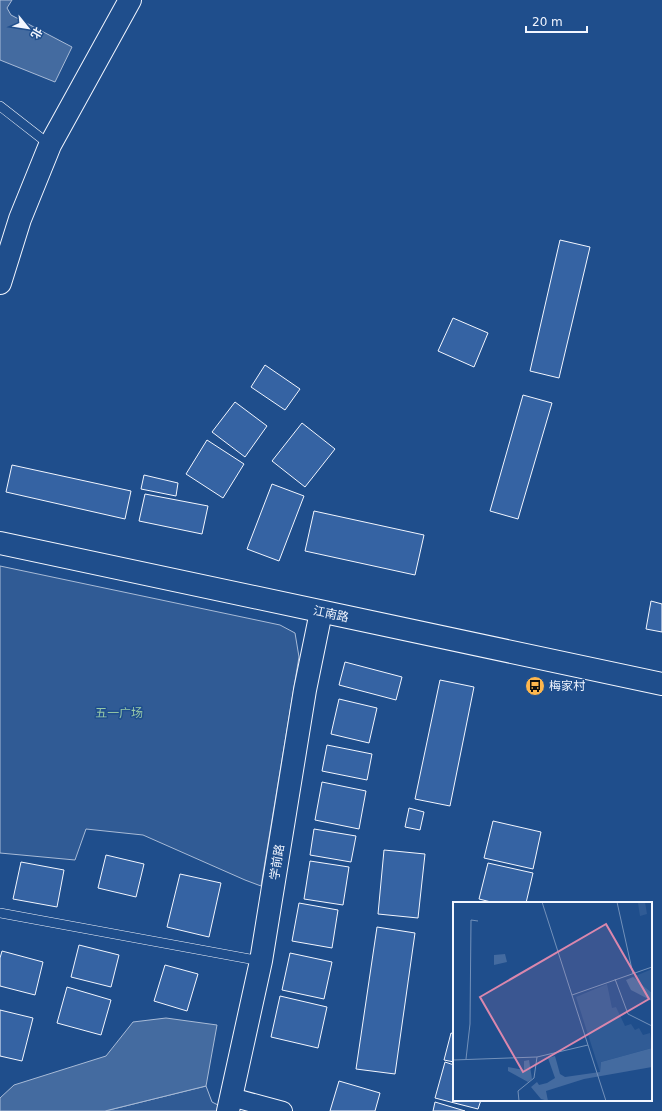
<svg xmlns="http://www.w3.org/2000/svg" width="662" height="1111" viewBox="0 0 662 1111" font-family="'DejaVu Sans','Noto Sans SC',sans-serif">
  <style>
    .green { fill: #305b95; stroke: #a8bbd7 }
    .water { fill: #446ba0; stroke: #a8bbd7 }
    .building { fill: #3563a3; stroke: #f2f6ff }
    .lines { fill: none; stroke-linecap: round; stroke-linejoin: round }
    .lane-casing { stroke: #f2f6ff; stroke-width: 10 }
    .street-casing { stroke: #f2f6ff; stroke-width: 20 }
    .secondary-casing { stroke: #f2f6ff; stroke-width: 24 }
    .lane { stroke: #1f4e8c; stroke-width: 9 }
    .street { stroke: #1f4e8c; stroke-width: 18 }
    .secondary { stroke: #1f4e8c; stroke-width: 22 }
    .labels { text-anchor: middle; dominant-baseline: central; stroke-width: 3; stroke-linejoin: round; paint-order: stroke }
    .street-label { font-size: 12px; fill: #f2f6ff; stroke: #1f4e8c }
    .poi-label { font-size: 12px; fill: #f2f6ff; stroke: #1f4e8c; text-anchor: start }
    .park-label { font-size: 12px; fill: #97c8a6; stroke: #1f4e8c }
    .inset-road { fill: none; stroke: #7391ba; stroke-width: 1 }
    .view { fill: #da87ad; fill-opacity: 0.15; stroke: #da87ad; stroke-width: 2 }
    .inset-edge { fill: none; stroke: #f2f6ff; stroke-width: 2 }
  </style>
  <rect width="100%" height="100%" fill="#1f4e8c"/>
  <g class="green">
    <path d="M0 566 280 625 295 633 299 657 261 886 245 880 143 835 86 829 75 860 0 853Z"/>
    <path d="M206 1086 212 1102 218 1105 217 1111H105Z"/>
  </g>
  <g class="water">
    <path d="M0 0H12L7 8 11 15 72 47 55 82 0 60Z"/>
    <path d="M166 1018 217 1025 206 1086 105 1111H0V1098L14 1085 106 1056 133 1022Z"/>
  </g>
  <g class="building">
    <path d="M560 240 590 247 559 378 530 371Z"/>
    <path d="M453 318 488 333 474 367 438 351Z"/>
    <path d="M265 365 300 389 285 410 251 387Z"/>
    <path d="M523 395 552 403 518 519 490 511Z"/>
    <path d="M235 402 267 426 245 457 212 432Z"/>
    <path d="M302 423 335 449 305 487 272 461Z"/>
    <path d="M207 440 244 464 223 498 186 474Z"/>
    <path d="M12 465 131 491 125 519 6 492Z"/>
    <path d="M144 475 178 483 176 496 141 489Z"/>
    <path d="M272 484 304 496 279 561 247 549Z"/>
    <path d="M145 494 208 506 202 534 139 521Z"/>
    <path d="M314 511 424 535 415 575 305 551Z"/>
    <path d="M651 601 662 604V632L646 629Z"/>
    <path d="M345 662 402 677 396 700 339 685Z"/>
    <path d="M440 680 474 687 450 806 415 799Z"/>
    <path d="M339 699 377 708 369 743 331 734Z"/>
    <path d="M327 745 372 754 367 780 322 771Z"/>
    <path d="M322 782 366 791 359 829 315 820Z"/>
    <path d="M409 808 424 812 420 830 405 827Z"/>
    <path d="M493 821 541 832 533 869 484 858Z"/>
    <path d="M314 829 356 836 351 862 310 855Z"/>
    <path d="M384 850 425 854 418 918 378 914Z"/>
    <path d="M106 855 144 864 136 897 98 888Z"/>
    <path d="M310 861 349 867 343 905 304 899Z"/>
    <path d="M21 862 64 870 57 907 13 899Z"/>
    <path d="M488 863 533 873 526 903H495L479 899Z"/>
    <path d="M180 874 221 883 209 937 167 927Z"/>
    <path d="M299 903 338 910 332 948 292 941Z"/>
    <path d="M377 927 415 933 395 1074 356 1069Z"/>
    <path d="M79 945 119 955 111 987 71 977Z"/>
    <path d="M2 951 43 962 35 995 0 986V958Z"/>
    <path d="M290 953 332 962 324 999 282 990Z"/>
    <path d="M165 965 198 974 187 1011 154 1001Z"/>
    <path d="M67 987 111 1000 101 1035 57 1023Z"/>
    <path d="M280 996 327 1007 318 1048 271 1037Z"/>
    <path d="M0 1010 33 1018 22 1061 0 1056Z"/>
    <path d="M451 1033 454 1034V1062L444 1060Z"/>
    <path d="M445 1062 454 1065V1100H481L478 1109 435 1098Z"/>
    <path d="M339 1081 380 1093 375 1111H330Z"/>
    <path d="M435 1102 465 1111H433Z"/>
  </g>
  <g class="lines">
    <defs>
      <g id="lane">
        <path d="M0 106 50 145"/>
        <path d="M0 913 261 961"/>
      </g>
      <path id="street" d="M231 1097 283 1111"/>
      <g id="secondary">
        <path d="M0 283 20 219 50 145 130 0"/>
        <path d="M0 543 662 684"/>
        <path d="M228 1111 261 961 305 690 321 612"/>
      </g>
    </defs>
    <use href="#lane" class="lane-casing"/>
    <use href="#street" class="street-casing"/>
    <use href="#secondary" class="secondary-casing"/>
    <use href="#lane" class="lane"/>
    <use href="#street" class="street"/>
    <use href="#secondary" class="secondary"/>
  </g>
  <defs>
    <symbol id="bus-disc" viewBox="-11 -11 22 22"><circle r="9.5" fill="#ffb74d" stroke="#1f4e8c"/><path d="M-5-6H5V4H4V6H2V4H-2V6H-4V4H-5ZM-3.5-4V0h7V-4ZM-3.5 1.2v1.5H-2V1.2ZM2 1.2v1.5H3.5V1.2Z" fill="#111"/></symbol>
  </defs>
  <g fill-rule="evenodd">
    <use href="#bus-disc" x="524" y="675" width="22" height="22"/>
  </g>
  <g class="labels">
    <g class="street-label">
      <text transform="translate(331 614) rotate(12)">江南路</text>
      <text transform="translate(277 862) rotate(-81)">学前路</text>
    </g>
    <g class="poi-label">
      <text x="549" y="686">梅家村</text>
    </g>
    <g class="park-label">
      <text x="119" y="713">五一广场</text>
    </g>
  </g>
  <g transform="translate(453 902)">
    <rect width="199" height="199" fill="#1f4e8c"/>
    <path d="M192 0 194 12 187 14 185 1ZM199 67V91L180 75ZM154 82 159 106 163 105 172 124 178 122 182 128 186 126 190 133 197 131 199 146 148 160 147 170 123 95Z" fill="#305b95"/>
    <path d="M52 52 54 60 41 63V53ZM180 75 199 91V99L178 88 173 78ZM199 146V165L131 177 93 189 95 199 88 197 78 185 84 180 86 183 94 181 102 176 95 156 102 154 107 172 112 175 147 170 148 160ZM76 158 79 177 75 180 55 169V165L71 168V159Z" fill="#446ba0"/>
    <path class="inset-road" d="M89 0 153 199M164 0 180 72M162 77 175 112 199 124M119 93 199 65M13 157 17 122 18 18 25 19M0 158 84 155 135 143M66 199 65 189 81 176 84 155"/>
    <path class="view" d="M153 22 196 97 70 170 27 95Z"/>
    <rect width="199" height="199" class="inset-edge"/>
  </g>
  <g transform="translate(28 28) rotate(120)" stroke="#1f4e8c" stroke-width="3" paint-order="stroke">
  <path d="M0-3L7 15L0 10L-7 15Z" fill="#f2f6ff"/>
  <text y="-6" font-size="11" font-weight="bold" text-anchor="middle" fill="#f2f6ff">北</text>
  </g>
  <path d="M526 26v6h61v-6" fill="none" stroke="#f2f6ff" stroke-width="2"/>
  <text x="532" y="26" font-size="12" fill="#f2f6ff" stroke="#1f4e8c" stroke-width="3" paint-order="stroke">20 m</text>
</svg>
